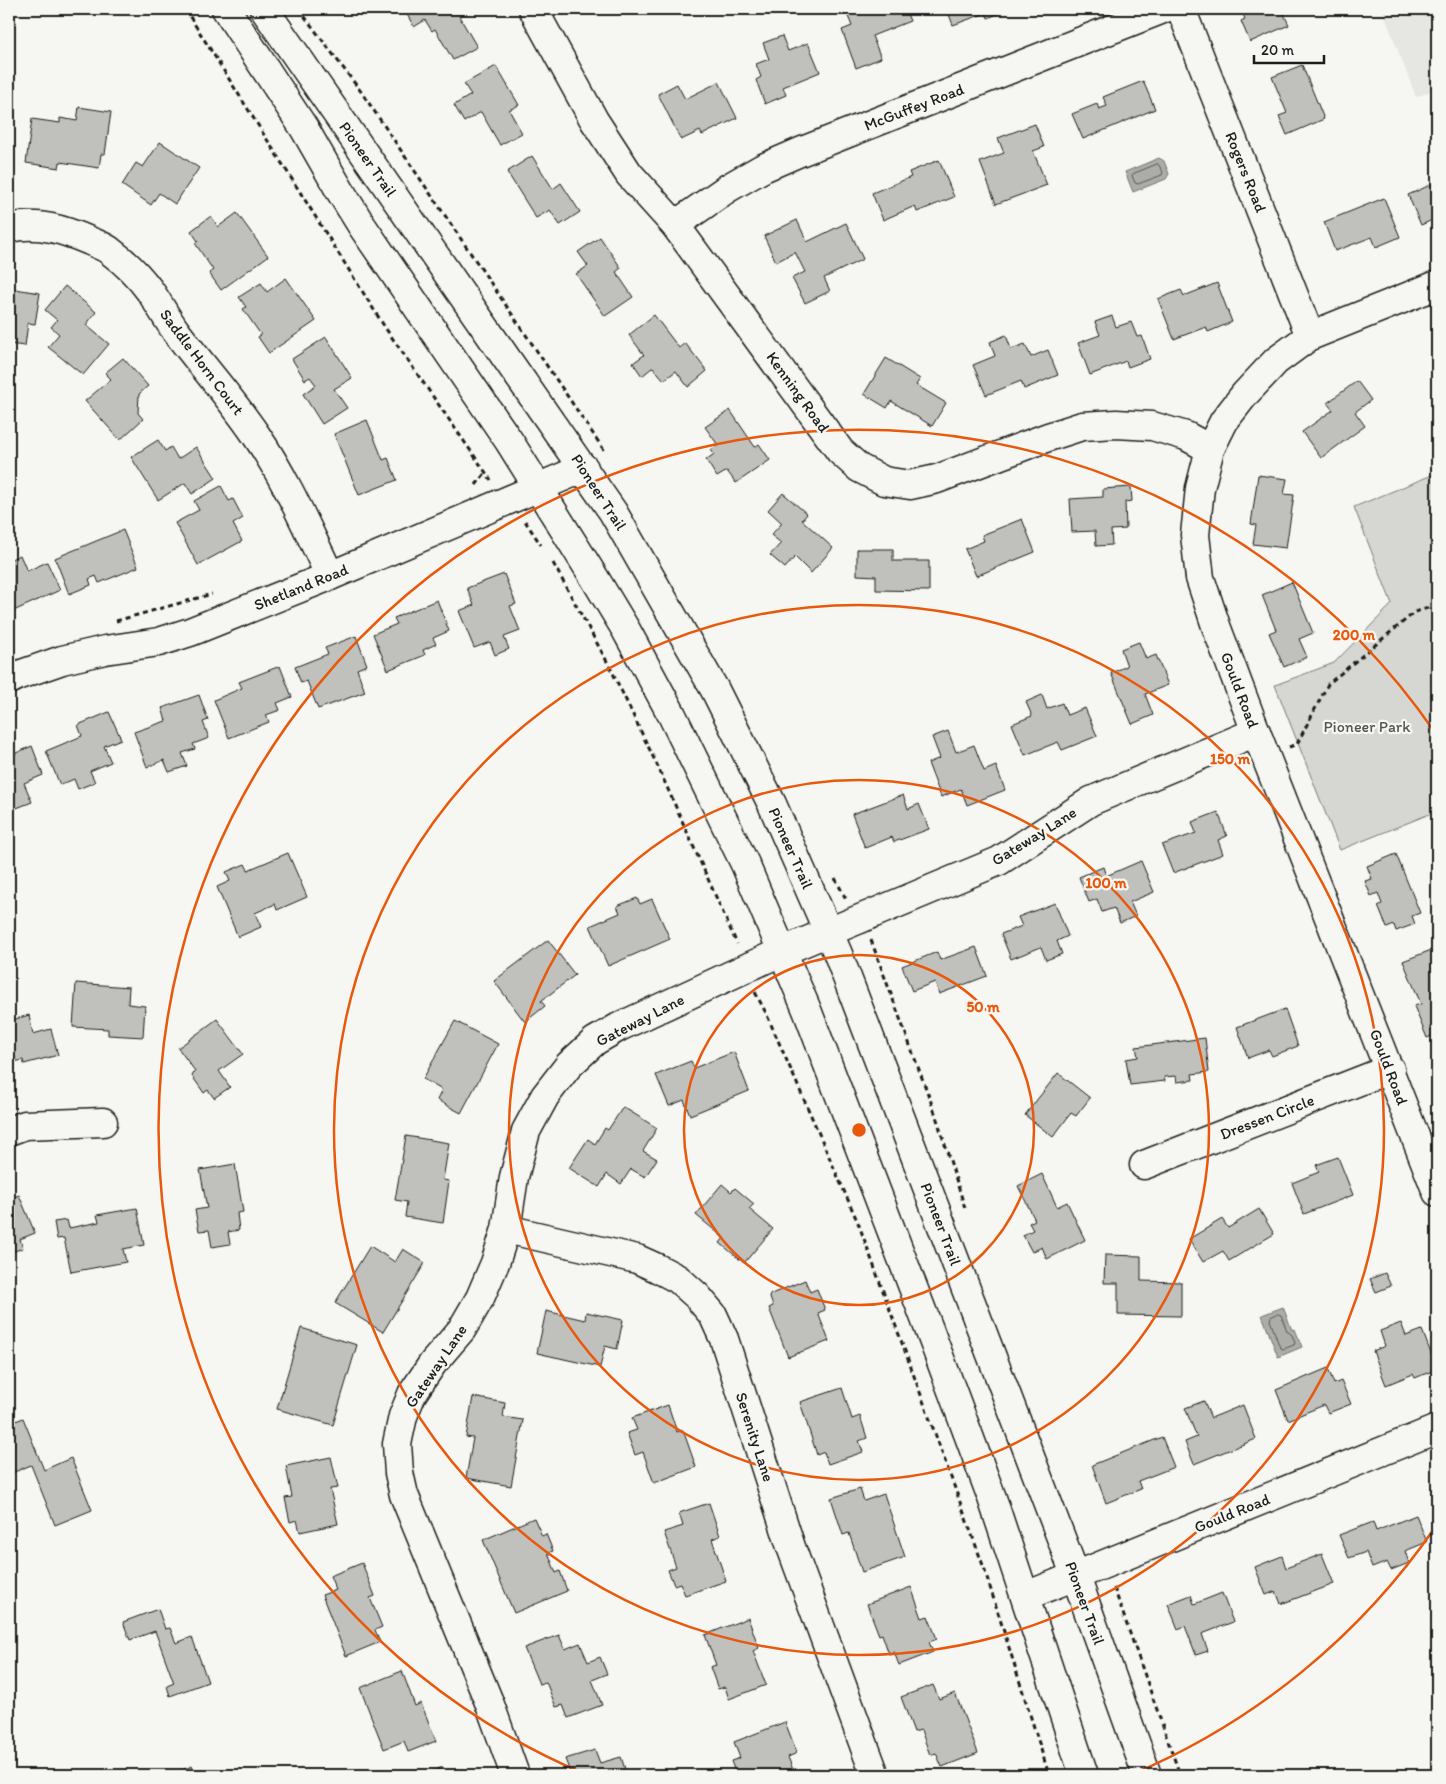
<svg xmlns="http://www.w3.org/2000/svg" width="1446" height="1784" viewBox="0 0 1446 1784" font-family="Itim,sans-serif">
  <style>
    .built { fill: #e6e6e2 }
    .green { fill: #d6d6d2; stroke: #797977 }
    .water { fill: #acaca9; stroke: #727271 }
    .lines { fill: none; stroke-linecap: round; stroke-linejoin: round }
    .shore { stroke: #565654; stroke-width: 1 }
    .building { fill: #c0c0bd; stroke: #1c1c1c }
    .minor-casing { stroke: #1c1c1c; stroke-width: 31 }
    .major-casing { stroke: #1c1c1c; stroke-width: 31 }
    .path { stroke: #1c1c1c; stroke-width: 3; stroke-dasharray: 5 4; stroke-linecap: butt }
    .minor { stroke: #f6f6f2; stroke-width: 28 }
    .major { stroke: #f6f6f2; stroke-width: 28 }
    .ring { fill: none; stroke: #e8590c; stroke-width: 2.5 }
    .labels { text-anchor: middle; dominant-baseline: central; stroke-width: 4.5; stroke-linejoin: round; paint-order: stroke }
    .street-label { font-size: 16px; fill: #1c1c1c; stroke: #f6f6f2 }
    .park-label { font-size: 16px; fill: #545453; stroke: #f6f6f2 }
    .centre { fill: #e8590c; stroke: #f6f6f2; stroke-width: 2.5 }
    .ring-label { font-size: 15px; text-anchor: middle; font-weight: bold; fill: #e8590c; stroke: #f6f6f2; stroke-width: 4.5; stroke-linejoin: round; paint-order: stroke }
  </style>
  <rect width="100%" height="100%" fill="#f6f6f2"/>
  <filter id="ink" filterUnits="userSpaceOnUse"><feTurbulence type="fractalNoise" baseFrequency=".02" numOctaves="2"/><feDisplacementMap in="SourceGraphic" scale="10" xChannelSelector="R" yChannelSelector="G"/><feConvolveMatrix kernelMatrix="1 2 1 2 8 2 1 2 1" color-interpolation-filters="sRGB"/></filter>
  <g filter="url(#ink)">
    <path class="built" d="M1382 9H1437V89L1416 97Z"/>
    <path class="green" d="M1437 473V811L1340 850 1275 685 1334 663 1392 604 1354 507Z"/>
    <g class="water">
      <path d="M1159 158 1164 161 1169 174 1166 179 1133 192 1125 172Z"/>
      <path d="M1283 1307 1292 1330 1295 1329 1302 1347 1278 1357 1262 1315Z"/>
    </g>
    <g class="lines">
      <g class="shore">
        <path d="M1158 164 1163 172 1162 175 1138 184 1135 183 1132 176 1133 174Z"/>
        <path d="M1278 1314 1281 1315 1287 1331 1292 1335 1295 1343 1294 1345 1283 1349 1280 1348 1270 1320 1271 1317Z"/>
      </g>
    </g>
    <g class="building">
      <path d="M404 9H460L463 14 459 16 477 47 453 60 435 29 432 31 425 20 414 27Z"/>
      <path d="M845 9H905L910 21 872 36 881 58 856 68 842 30 852 26Z"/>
      <path d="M947 9H1009L988 18 986 13 953 25Z"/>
      <path d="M1241 9H1295L1284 14 1289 25 1250 42 1241 21 1245 19Z"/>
      <path d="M782 36 788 51 808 43 820 72 783 87 786 95 765 104 756 80 761 77 756 64 769 59 763 43Z"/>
      <path d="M1302 65 1324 119 1287 135 1279 116 1287 113 1272 77Z"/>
      <path d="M496 66 519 105 509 110 522 133 500 145 481 112 464 122 454 105 471 95 464 84Z"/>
      <path d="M1143 81 1155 109 1083 139 1072 114 1097 104 1099 109 1107 106 1103 97Z"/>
      <path d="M719 82 737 118 702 135 700 131 681 140 658 94 677 84 685 99Z"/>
      <path d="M79 107 111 112 105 154H101L99 168 60 162 59 168 26 163 32 119 60 123V118L77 121Z"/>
      <path d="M1035 124 1044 147 1033 151 1047 185 996 204 980 162 1004 153 998 138Z"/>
      <path d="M160 142 199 168 175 204 159 193 151 205 122 185 136 163 143 167Z"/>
      <path d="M532 156 553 189 561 183 580 212 560 225 550 210 536 218 507 172Z"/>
      <path d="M939 160 954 197 917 212 915 206 883 220 872 193 911 177 909 172Z"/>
      <path d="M1437 182V218L1421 225 1408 195Z"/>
      <path d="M1384 198 1400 237 1376 247 1372 237 1335 251 1324 222Z"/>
      <path d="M237 213 268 256 221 290 209 273 213 270 195 243 198 241 191 231 211 216 218 227Z"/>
      <path d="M797 220 807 242 846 223 863 259 824 278 830 291 805 303 792 278 805 272 795 252 776 262 764 236Z"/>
      <path d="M600 237 621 268 616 272 633 297 605 316 576 274 588 266 578 252Z"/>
      <path d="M286 278 316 321 269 353 258 337 261 335 243 309 246 307 239 297 261 283 267 292Z"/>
      <path d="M1217 283 1232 322 1208 332 1206 327 1174 339 1158 299 1181 290 1184 296Z"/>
      <path d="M65 286 96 312 86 325 109 344 83 375 48 347 59 334 51 327 57 320 45 310Z"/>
      <path d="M9 288 40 293 35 324 28 323 25 346 9 344Z"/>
      <path d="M654 315 679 348 685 343 707 371 688 387 676 371 664 380 653 367 642 376 633 363 644 355 629 335Z"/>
      <path d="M1112 316 1116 327 1131 322 1137 337 1142 336 1150 359 1128 367 1126 361 1090 375 1078 343 1100 335 1095 322Z"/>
      <path d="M1006 335 1011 349 1025 344 1031 357 1048 350 1058 375 1024 389 1021 381 986 395 973 365 995 356 990 342Z"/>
      <path d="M326 337 352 378 334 389 347 408 322 424 303 394 316 385 310 377 305 380 292 359Z"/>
      <path d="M123 358 148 386 139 394 138 413 143 419 120 440 85 401 111 379 105 373Z"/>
      <path d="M886 358 920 379 916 385 946 403 932 426 891 401 887 408 864 394Z"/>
      <path d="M1357 381 1371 400 1355 412 1365 426 1321 458 1302 432 1333 410 1327 403Z"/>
      <path d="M730 410 755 447 759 444 770 460 736 483 727 471 717 477 706 460 714 454 711 450 718 445 705 427Z"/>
      <path d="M367 420 383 460 388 458 397 480 359 495 334 434Z"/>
      <path d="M158 440 165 451 171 447 178 459 196 447 216 478 192 494 185 483 158 500 131 457Z"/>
      <path d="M1258 475 1287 479 1284 494 1294 495 1286 548 1253 544 1256 525 1251 524Z"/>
      <path d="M221 486 229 501 233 499 243 518 233 524 242 541 198 565 175 523 199 510 194 501Z"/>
      <path d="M1131 487 1132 501 1125 502 1126 529 1111 530 1112 545 1096 546 1095 531 1072 532 1070 499 1103 497V489Z"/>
      <path d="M783 493 807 514 802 520 833 548 811 573 795 557 785 568 770 555 781 543 771 535 782 523 768 510Z"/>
      <path d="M1022 519 1035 552 976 576 965 549 984 541 982 535Z"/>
      <path d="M123 530 138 567 99 583 96 576 89 579 91 585 69 594 55 558Z"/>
      <path d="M857 549H893V561H929V591L876 590V576L857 575Z"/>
      <path d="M20 555 27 571 47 562 60 590 9 613V560Z"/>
      <path d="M504 574 516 604 510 606 520 631 504 637 509 649 495 655 490 642 474 648 459 611 474 605 467 588Z"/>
      <path d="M1292 582 1313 633 1299 639 1307 657 1284 667 1269 633 1276 630 1262 595Z"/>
      <path d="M437 600 449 631 433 638 436 644 423 650 425 655 388 670 373 634 397 624 394 618Z"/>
      <path d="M356 636 367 665 357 669 365 692 318 709 307 681 301 683 295 667 328 654 325 648Z"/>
      <path d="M1139 642 1146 659 1156 655 1168 685 1145 694 1153 715 1132 724 1111 673 1127 666 1121 649Z"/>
      <path d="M280 666 292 697 277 703 280 710 266 715 269 722 229 738 214 700 242 688 239 682Z"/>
      <path d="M199 695 208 720 203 722 209 738 193 744 195 749 182 753 187 766 169 772 164 760 147 767 134 732 166 721 162 708Z"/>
      <path d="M1042 695 1047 709 1062 703 1067 715 1085 708 1097 736 1062 750 1058 742 1025 755 1012 724 1032 716 1026 702Z"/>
      <path d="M109 712 121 739 104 746 111 762 90 771 95 782 78 789 74 779 60 785 46 751 82 736 78 725Z"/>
      <path d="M948 731 956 752 974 745 984 771 996 766 1005 790 967 805 961 789 941 797 928 763 940 758 932 737Z"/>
      <path d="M32 746 43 775 24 783 32 802 9 811V756Z"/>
      <path d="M903 795 908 809 919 804 929 829 894 842 892 837 865 848 852 814Z"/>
      <path d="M1218 812 1227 836 1218 840 1223 854 1173 873 1162 845 1196 833 1192 822Z"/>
      <path d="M288 853 307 897 277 910 275 904 255 913 261 927 238 937 217 887 230 881 226 872 245 864 248 870Z"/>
      <path d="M1396 854 1420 913 1412 916 1415 924 1396 931 1394 925 1387 928 1378 906 1382 904 1378 893 1371 896 1365 881 1372 879 1367 866Z"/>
      <path d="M1141 861 1154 892 1130 902 1136 916 1120 923 1114 908 1102 912 1097 899 1089 902 1079 877 1103 867 1106 876Z"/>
      <path d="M637 898 640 904 652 899 670 939 608 966 590 926 620 913 617 906Z"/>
      <path d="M1055 903 1068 936 1057 941 1062 954 1046 960 1041 947 1011 959 1001 934 1022 926 1018 917Z"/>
      <path d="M548 940 575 975 541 1001 545 1006 525 1022 494 981Z"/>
      <path d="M976 947 987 976 939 994 935 982 912 991 902 966 937 952 940 960Z"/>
      <path d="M1434 949 1437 958V1034L1427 1038 1414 1006 1421 1004 1403 961Z"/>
      <path d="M76 983 129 987 128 1004 145 1006 143 1037 108 1035V1029L73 1027Z"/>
      <path d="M1285 1009 1298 1046 1272 1056 1269 1050 1248 1058 1237 1027Z"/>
      <path d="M29 1015 33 1034 51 1029 58 1055 24 1064 23 1060 9 1063V1021Z"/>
      <path d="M217 1019 243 1054 219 1071 230 1087 214 1098 208 1090 204 1093 192 1076 195 1071 178 1048Z"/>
      <path d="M455 1021 498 1044 461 1113 437 1100 442 1090 423 1079Z"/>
      <path d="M1205 1038 1209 1072 1192 1074 1193 1080 1177 1082 1176 1076 1164 1077 1165 1081 1130 1085 1126 1059 1138 1057 1136 1047Z"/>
      <path d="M734 1052 749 1091 690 1115 684 1100 669 1106 656 1075 691 1061 694 1068Z"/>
      <path d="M1058 1073 1090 1098 1076 1116 1071 1113 1053 1137 1025 1115Z"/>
      <path d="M623 1107 657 1128 643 1151 657 1159 645 1177 631 1169 621 1184 607 1174 599 1187 569 1168 588 1139 595 1144 605 1128 608 1130Z"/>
      <path d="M406 1136 449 1143 443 1180 449 1181 443 1223 405 1217 407 1202 395 1200Z"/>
      <path d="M1338 1157 1353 1195 1304 1214 1292 1183 1319 1172 1316 1165Z"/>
      <path d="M235 1164 243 1212 237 1213 239 1230 228 1232 230 1244 212 1247 209 1230 199 1231 195 1210 207 1208 200 1170Z"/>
      <path d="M1042 1174 1057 1207 1067 1202 1085 1240 1047 1259 1042 1247 1032 1252 1023 1235 1033 1230 1029 1223 1035 1220 1018 1186Z"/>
      <path d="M722 1184 731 1192 735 1188 754 1204 749 1209 773 1229 744 1263 720 1243 724 1238 696 1215Z"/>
      <path d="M19 1195 35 1233 20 1239 23 1248 9 1253V1199Z"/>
      <path d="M137 1208 144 1245 123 1249 126 1262 71 1272 64 1238 57 1239 54 1222 67 1220 69 1228 99 1222 97 1215Z"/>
      <path d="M1259 1209 1274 1234 1229 1261 1223 1251 1203 1262 1189 1239 1222 1219 1228 1228Z"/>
      <path d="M370 1246 395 1262 403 1249 425 1263 383 1332 335 1303Z"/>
      <path d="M1105 1255 1141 1256V1281L1181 1282V1316L1118 1315V1283H1104Z"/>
      <path d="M1385 1273 1391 1286 1376 1292 1370 1279Z"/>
      <path d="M805 1280 810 1292 817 1289 825 1310 818 1313 829 1341 788 1357 769 1308 773 1306 769 1295Z"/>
      <path d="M546 1311 585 1320 586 1312 623 1320 617 1349 605 1346 600 1367 537 1353Z"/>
      <path d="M1401 1323 1406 1336 1422 1330 1437 1369 1415 1378 1413 1374 1386 1385 1373 1351 1385 1346 1380 1331Z"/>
      <path d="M301 1328 357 1345 333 1425 277 1409Z"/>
      <path d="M1328 1368 1334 1384 1341 1381 1351 1404 1328 1413 1324 1405 1288 1420 1276 1390Z"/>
      <path d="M842 1388 852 1419 860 1416 867 1438 859 1441 863 1452 828 1464 824 1452 817 1455 800 1402Z"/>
      <path d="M473 1397 505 1403 503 1417 523 1420 511 1486 466 1478 473 1438 466 1437Z"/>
      <path d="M1204 1401 1211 1418 1243 1405 1256 1439 1194 1464 1185 1442 1197 1437 1185 1408Z"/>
      <path d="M668 1405 677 1432 683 1430 696 1467 654 1483 643 1452 635 1455 627 1433 637 1430 632 1418Z"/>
      <path d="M23 1418 44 1470 71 1458 92 1510 55 1525 31 1465 12 1473 9 1464V1424Z"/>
      <path d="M1162 1437 1174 1467 1138 1481 1141 1489 1106 1503 1092 1465Z"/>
      <path d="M331 1457 338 1488 330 1489 338 1524 300 1532 297 1520 290 1522 285 1498 292 1497 286 1466Z"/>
      <path d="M860 1489 864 1501 884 1494 905 1557 862 1572 849 1533 843 1535 831 1498Z"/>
      <path d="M709 1503 720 1536 712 1539 726 1581 685 1595 680 1583 674 1585 668 1570 676 1567 664 1532 683 1526 679 1513Z"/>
      <path d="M1416 1515 1427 1542 1405 1551 1409 1563 1391 1570 1387 1562 1372 1568 1366 1552 1349 1558 1339 1535 1373 1522 1376 1531Z"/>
      <path d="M534 1518 542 1536 546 1534 553 1551 548 1553 556 1573 560 1571 567 1591 514 1613 483 1540Z"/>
      <path d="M1322 1554 1334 1584 1281 1604 1276 1591 1266 1595 1255 1567 1282 1556 1286 1568Z"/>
      <path d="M362 1563 375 1596 370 1598 382 1627 375 1630 380 1642 346 1656 322 1595 336 1590 330 1576Z"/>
      <path d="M911 1587 922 1618 928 1616 937 1639 929 1642 933 1652 899 1665 894 1652 889 1654 882 1634 879 1635 867 1604Z"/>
      <path d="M1222 1593 1233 1622 1202 1634 1208 1651 1196 1655 1185 1626 1178 1629 1168 1604 1191 1595 1194 1604Z"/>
      <path d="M158 1609 165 1629 170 1628 176 1643 192 1637 208 1682 170 1696 167 1686 174 1683 155 1631 130 1640 123 1622Z"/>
      <path d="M748 1618 759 1648 753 1651 766 1685 729 1699 725 1687 718 1689 710 1667 716 1665 705 1635Z"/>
      <path d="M559 1635 565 1649 580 1643 588 1662 600 1657 607 1674 592 1680 602 1705 568 1718 563 1705 556 1707 546 1682 539 1684 524 1648Z"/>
      <path d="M402 1671 415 1706 421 1703 436 1741 408 1752 404 1741 384 1749 360 1688Z"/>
      <path d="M933 1685 939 1699 955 1693 978 1753 942 1767 936 1753 930 1755 921 1730 914 1732 901 1697Z"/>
      <path d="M785 1722 797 1753 788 1757 795 1775H736L731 1761 740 1758 734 1742Z"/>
      <path d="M595 1750 600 1763 621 1757 627 1775H571L565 1759Z"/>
      <path d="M192 1766 196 1775H169Z"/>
      <path d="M443 1767 446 1775H422Z"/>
    </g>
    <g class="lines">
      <defs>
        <g id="minor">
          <path d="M533 9 594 120 629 174 675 225 840 451 859 468 884 481 910 485 937 479 1048 437 1082 426 1116 424 1152 426 1186 436 1210 449"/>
          <path d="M1181 9 1310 336"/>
          <path d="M675 225 728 188 763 168 800 152 1163 9"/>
          <path d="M9 228C39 222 62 229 90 241 96 244 104 246 110 251 125 262 139 276 150 291 159 304 166 317 175 330 201 365 231 398 256 435 286 479 307 528 330 576"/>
          <path d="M1437 285 1310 336 1276 361 1245 394 1224 421 1210 449 1200 488 1195 535 1200 578 1216 626 1256 732 1437 1192"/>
          <path d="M9 680 19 675 62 660 105 650 159 642 190 632 330 576 584 468"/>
          <path d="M9 1131 25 1125 103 1122"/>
          <path d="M1144 1165 1390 1069"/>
          <path d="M506 1229 637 1259 657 1268 678 1279 697 1296 713 1315 724 1339 791 1547 875 1775"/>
          <path d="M1026 1596 1437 1429"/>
          <path d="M515 1775 489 1702 404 1495 399 1473 397 1444 403 1416 412 1394 433 1363 462 1329 480 1298 495 1263 506 1229 514 1177 526 1131 545 1096 569 1065 595 1041 619 1027 783 951 999 861 1091 801 1256 732"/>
        </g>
        <g id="major">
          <path d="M226 9 304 128 339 189 362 226 509 441 594 577 626 630 672 715 745 864 807 1010 929 1329 992 1498 1084 1775"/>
          <path d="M264 9 613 512 715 690 772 804 838 954 1076 1577 1147 1775"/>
        </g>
      </defs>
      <use href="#minor" class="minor-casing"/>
      <use href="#major" class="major-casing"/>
      <g class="path">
        <path d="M185 9 386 329 491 480"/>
        <path d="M299 9 362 93 604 450"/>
        <path d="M476 485 485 473"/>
        <path d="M525 521 541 545"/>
        <path d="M553 563 610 667 658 767 737 944"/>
        <path d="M116 621 212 594"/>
        <path d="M1289 747 1297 744 1328 684 1415 612 1437 605"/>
        <path d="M835 878 846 899"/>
        <path d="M871 940 935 1113 965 1208"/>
        <path d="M755 992 766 1013 859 1225 984 1568 1049 1775"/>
        <path d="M1114 1588 1180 1775"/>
      </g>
      <use href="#minor" class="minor"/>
      <use href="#major" class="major"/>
    </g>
  </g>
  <g class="ring">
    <circle cx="859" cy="1130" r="175"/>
    <circle cx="859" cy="1130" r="350"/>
    <circle cx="859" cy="1130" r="525"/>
    <path d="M1436 1526A700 700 0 0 1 1133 1774M585 1774A700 700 0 1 1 1436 734"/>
  </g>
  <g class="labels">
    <g class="street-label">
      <text transform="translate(914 107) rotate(-21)">McGuffey Road</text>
      <text transform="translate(368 159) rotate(55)">Pioneer Trail</text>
      <text transform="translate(1246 172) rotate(68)">Rogers Road</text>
      <text transform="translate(202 362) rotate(53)">Saddle Horn Court</text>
      <text transform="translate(798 392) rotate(54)">Kenning Road</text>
      <text transform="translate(599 492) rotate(57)">Pioneer Trail</text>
      <text transform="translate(301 587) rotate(-22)">Shetland Road</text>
      <text transform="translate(1240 690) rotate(69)">Gould Road</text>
      <text transform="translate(1034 836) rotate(-32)">Gateway Lane</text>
      <text transform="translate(791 848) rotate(66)">Pioneer Trail</text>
      <text transform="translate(640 1020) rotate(-27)">Gateway Lane</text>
      <text transform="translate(1389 1067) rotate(69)">Gould Road</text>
      <text transform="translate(1267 1117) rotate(-21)">Dressen Circle</text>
      <text transform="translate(941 1224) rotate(69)">Pioneer Trail</text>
      <text transform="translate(436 1366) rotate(-56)">Gateway Lane</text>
      <text transform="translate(755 1437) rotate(72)">Serenity Lane</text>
      <text transform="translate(1232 1513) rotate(-22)">Gould Road</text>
      <text transform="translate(1085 1603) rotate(70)">Pioneer Trail</text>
    </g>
    <g class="park-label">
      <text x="1367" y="726">Pioneer Park</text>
    </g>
  </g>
  <circle cx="859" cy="1130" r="8" class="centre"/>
  <g class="ring-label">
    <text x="1354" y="640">200 m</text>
    <text x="1230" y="764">150 m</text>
    <text x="1106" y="888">100 m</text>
    <text x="983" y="1012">50 m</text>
  </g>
  <rect width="1446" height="1784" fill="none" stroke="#f6f6f2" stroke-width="30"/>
  <rect x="15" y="15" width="1416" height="1754" fill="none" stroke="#1c1c1c" stroke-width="2" filter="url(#ink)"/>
  <path d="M1254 55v8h70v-8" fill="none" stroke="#1c1c1c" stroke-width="2.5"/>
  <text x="1261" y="55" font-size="15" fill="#1c1c1c" stroke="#f6f6f2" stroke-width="4" paint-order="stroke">20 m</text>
</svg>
